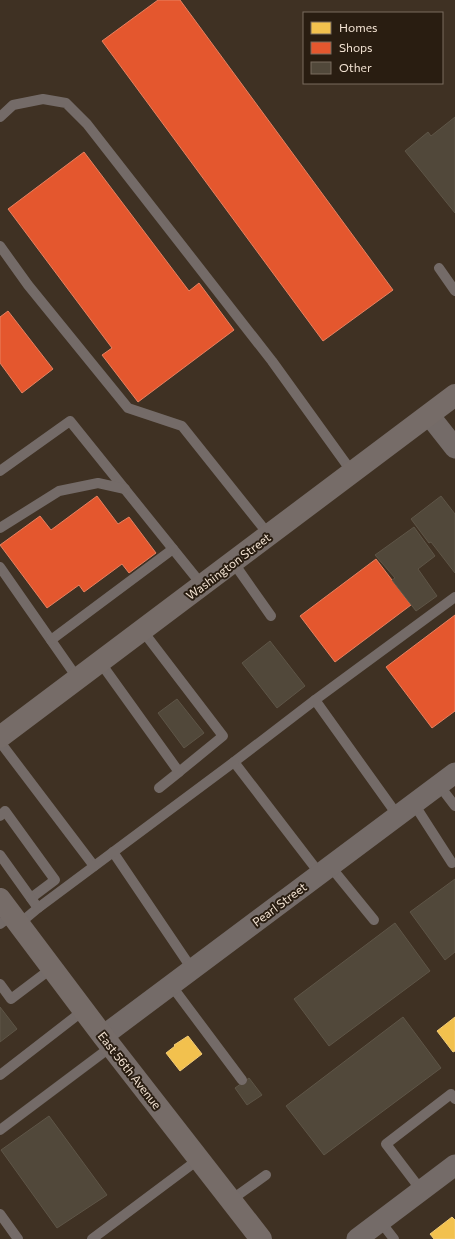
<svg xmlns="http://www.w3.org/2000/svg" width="455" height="1239" viewBox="0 0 455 1239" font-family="Commissioner,sans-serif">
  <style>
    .homes { fill: #f2c14e; stroke: #f2cb76 }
    .shops { fill: #e4572e; stroke: #e88160 }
    .building { fill: #51483a; stroke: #5e5547 }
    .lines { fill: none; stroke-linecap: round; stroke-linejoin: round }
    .lane { stroke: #746b68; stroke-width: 10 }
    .street { stroke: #746b68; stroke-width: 21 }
    .secondary { stroke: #766c68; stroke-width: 22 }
    .labels { text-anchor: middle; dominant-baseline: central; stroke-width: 4; stroke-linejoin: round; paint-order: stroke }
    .street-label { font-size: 12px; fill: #f3e3d3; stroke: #291d11 }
  </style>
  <rect width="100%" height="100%" fill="#3f3123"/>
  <g class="homes">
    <path d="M455 1017V1051L453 1052 437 1031Z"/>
    <path d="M188 1036 202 1054 180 1071 166 1053 175 1046 174 1045Z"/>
    <path d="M452 1217 455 1220V1239H434L430 1234Z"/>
  </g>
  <g class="shops">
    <path d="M158 0H180L393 290 323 341 102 41Z"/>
    <path d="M84 152 189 291 199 283 234 330 138 402 102 355 112 348 8 209Z"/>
    <path d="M8 311 53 369 22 393 0 363V317Z"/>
    <path d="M97 496 118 524 129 517 156 553 129 573 122 564 84 592 79 585 47 608 0 545 40 516 51 530Z"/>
    <path d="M376 559 411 605 335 662 300 616Z"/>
    <path d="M455 615V711L432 728 386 667Z"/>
  </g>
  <g class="building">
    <path d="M455 117V213L405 151 428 132 431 136Z"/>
    <path d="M441 496 455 514V573L431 542 429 543 411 519Z"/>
    <path d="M414 527 435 556 418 569 437 596 416 611 392 580 395 578 375 555Z"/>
    <path d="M270 641 305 686 277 708 242 663Z"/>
    <path d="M177 699 204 733 184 748 158 713Z"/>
    <path d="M455 879V952L445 960 410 912Z"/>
    <path d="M395 923 430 971 329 1046 294 999Z"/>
    <path d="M0 1007 17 1029 0 1042Z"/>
    <path d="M403 1017 441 1068 324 1155 286 1106Z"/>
    <path d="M249 1078 262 1095 247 1105 235 1088Z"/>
    <path d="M49 1116 107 1195 57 1228 1 1150Z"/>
  </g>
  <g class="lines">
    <g class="lane">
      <path d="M0 117 13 105 43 99 66 103 87 124 272 361 352 472"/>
      <path d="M0 246 28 285 128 408 182 426 269 535"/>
      <path d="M439 268 455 291"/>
      <path d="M0 471 70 421 202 585"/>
      <path d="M0 528 59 491 98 483 125 489"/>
      <path d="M233 562 271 616"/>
      <path d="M0 567 78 679"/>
      <path d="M142 630 223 736 179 772"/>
      <path d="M51 640 173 549"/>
      <path d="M100 662 179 772 159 788"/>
      <path d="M315 700 455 597"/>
      <path d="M0 742 94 866"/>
      <path d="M439 785 455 806"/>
      <path d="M414 804 452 863"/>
      <path d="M0 816 5 811 55 880 31 898"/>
      <path d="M113 852 192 969"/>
      <path d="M0 855 38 908 19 924"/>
      <path d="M330 866 374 920"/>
      <path d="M320 874 234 762 315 700 398 816"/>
      <path d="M38 908 234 762"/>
      <path d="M0 924 12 915"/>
      <path d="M0 984 11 999 52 968"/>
      <path d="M171 985 242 1080"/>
      <path d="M0 1075 84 1010"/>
      <path d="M0 1130 112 1046"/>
      <path d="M421 1190 386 1144 451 1094 455 1099"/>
      <path d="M231 1200 266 1175"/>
      <path d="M0 1214 18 1239"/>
      <path d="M380 1221 394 1239"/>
      <path d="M92 1239 199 1159"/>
    </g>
    <g class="street">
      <path d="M429 415 455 448"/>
      <path d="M103 1036 455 773"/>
      <path d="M357 1239 455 1165"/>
    </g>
    <g class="secondary">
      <path d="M0 737 455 395"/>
      <path d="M0 899 103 1036 261 1239"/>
    </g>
  </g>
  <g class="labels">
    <g class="street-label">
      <text transform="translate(228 566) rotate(-37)">Washington Street</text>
      <text transform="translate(279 904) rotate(-37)">Pearl Street</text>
      <text transform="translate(130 1070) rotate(52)">East 56th Avenue</text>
    </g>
  </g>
  <rect x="303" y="12" width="140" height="72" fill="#291d11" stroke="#7a6c5f"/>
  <rect x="311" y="22" width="20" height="12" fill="#f2c14e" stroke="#7a6c5f"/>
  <text x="339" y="32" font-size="12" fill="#f3e3d3">Homes</text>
  <rect x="311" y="42" width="20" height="12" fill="#e4572e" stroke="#7a6c5f"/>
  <text x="339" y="52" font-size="12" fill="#f3e3d3">Shops</text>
  <rect x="311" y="62" width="20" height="12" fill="#51483a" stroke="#7a6c5f"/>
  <text x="339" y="72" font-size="12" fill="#f3e3d3">Other</text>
</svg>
